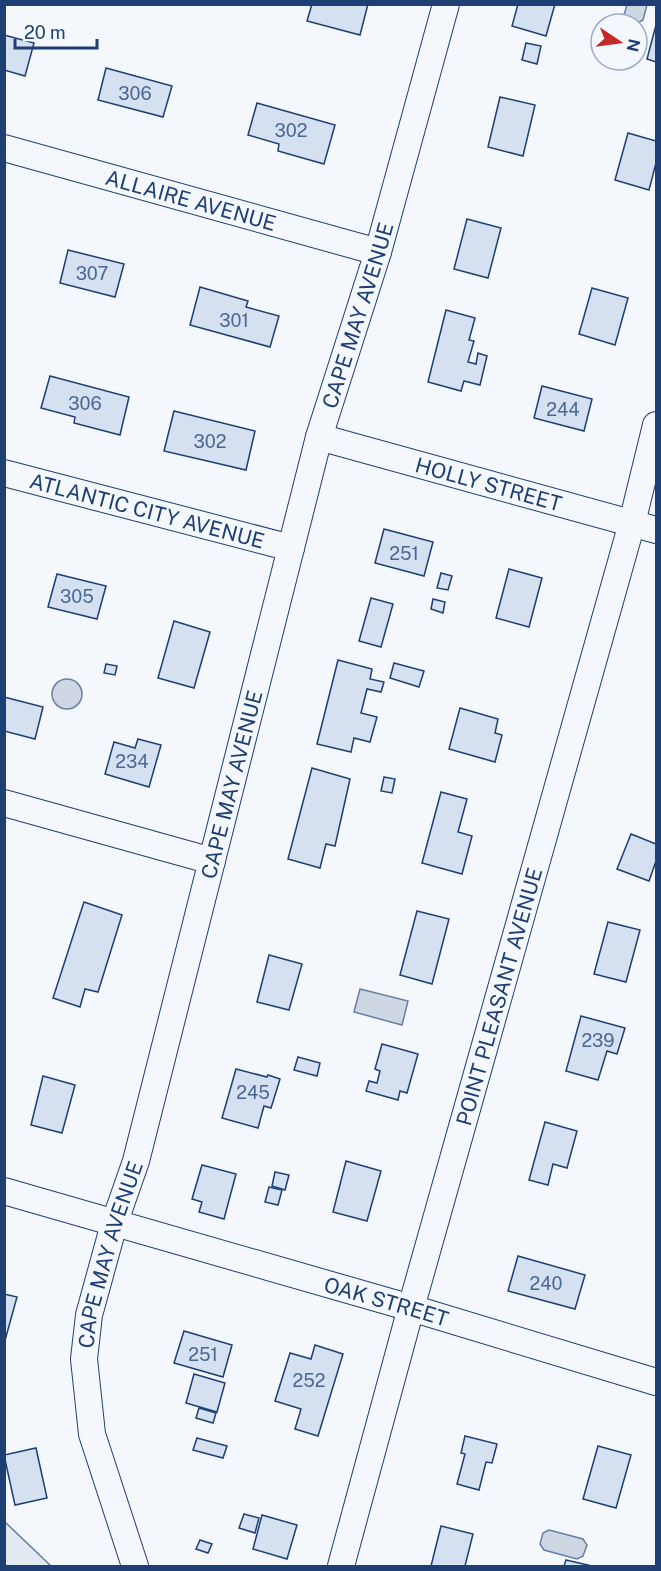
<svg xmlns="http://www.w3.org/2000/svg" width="661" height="1571" viewBox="0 0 661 1571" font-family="'Public Sans',sans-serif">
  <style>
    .green { fill: #e3e9f0; stroke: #687fa3; stroke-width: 1.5 }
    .water { fill: #cfd7e4; stroke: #687fa3; stroke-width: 1.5 }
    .building { fill: #d5e0f0; stroke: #1d3f73; stroke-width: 1.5 }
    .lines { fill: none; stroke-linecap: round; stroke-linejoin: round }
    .minor-casing { stroke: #1d3f73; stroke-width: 28 }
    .minor { stroke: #f4f7fb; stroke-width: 26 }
    .labels { text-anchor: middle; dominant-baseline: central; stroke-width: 4.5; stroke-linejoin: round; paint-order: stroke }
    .number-label { font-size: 18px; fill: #4b6792 }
    .street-label { font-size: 21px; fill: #1d3f73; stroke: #f4f7fb }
  </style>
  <rect width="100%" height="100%" fill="#f4f7fb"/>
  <path class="green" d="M4 1522H5L51 1566H5Z"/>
  <g class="water">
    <path d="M627 5H647L643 20 636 24 626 22 624 15Z"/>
    <circle cx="67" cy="694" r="15"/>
    <path d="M360 989 408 1001 402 1025 354 1012Z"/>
    <path d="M549 1530 583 1539 587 1545 583 1556 577 1559 544 1550 540 1544 543 1533Z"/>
  </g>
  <g class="building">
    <path d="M312 4H368L360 35 307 21Z"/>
    <path d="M518 4H555L546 36 512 26Z"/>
    <path d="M656 25V62L647 59Z"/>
    <path d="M4 35 34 43 25 76 4 70Z"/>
    <path d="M526 43 541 46 537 64 522 60Z"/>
    <path d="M106 68 172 86 163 117 98 100Z"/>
    <path d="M500 97 535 105 523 156 488 147Z"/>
    <path d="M257 103 335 125 324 164 278 151 279 144 248 135Z"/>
    <path d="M628 133 656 141V163L649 190 615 180Z"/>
    <path d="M467 219 501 228 488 278 454 269Z"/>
    <path d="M68 250 124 264 115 297 60 283Z"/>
    <path d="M200 287 248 301 246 307 279 316 270 347 190 325Z"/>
    <path d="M592 288 628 298 615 345 579 334Z"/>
    <path d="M446 310 475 318 469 340 474 341 468 362 476 364 478 353 487 356 480 385 464 381 461 391 428 382Z"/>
    <path d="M50 376 129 397 120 435 74 423 75 417 41 408Z"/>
    <path d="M542 386 592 399 584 431 534 418Z"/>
    <path d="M174 411 255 431 246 470 164 451Z"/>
    <path d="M384 529 433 542 424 576 375 563Z"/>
    <path d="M509 569 542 578 529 627 496 618Z"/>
    <path d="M441 573 452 576 448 590 437 588Z"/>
    <path d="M57 574 106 586 97 619 48 607Z"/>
    <path d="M371 598 393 604 381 647 359 641Z"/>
    <path d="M433 599 445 602 443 613 431 609Z"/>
    <path d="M174 621 210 632 194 688 158 678Z"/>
    <path d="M338 660 372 669 370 679 384 682 381 692 367 689 361 713 377 717 370 742 354 738 351 752 317 744Z"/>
    <path d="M394 663 424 671 419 687 390 678Z"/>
    <path d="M106 664 117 666 115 675 104 673Z"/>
    <path d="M4 697 43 707 35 739 4 731Z"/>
    <path d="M460 708 498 719 495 733 502 735 495 762 449 749Z"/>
    <path d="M138 739 161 745 149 787 105 774 114 742 135 748Z"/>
    <path d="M312 768 350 779 335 846 326 844 320 868 288 859Z"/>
    <path d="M384 777 395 779 392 793 381 791Z"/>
    <path d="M441 792 467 799 458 832 472 836 462 874 422 863Z"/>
    <path d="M631 834 656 844V861L649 881 617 869Z"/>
    <path d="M84 902 122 915 98 992 85 989 80 1007 53 998Z"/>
    <path d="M417 911 449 919 432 984 400 975Z"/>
    <path d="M608 922 640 930 626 982 594 974Z"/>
    <path d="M269 955 302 964 289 1010 257 1002Z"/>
    <path d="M581 1016 625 1028 617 1054 607 1051 598 1080 566 1071Z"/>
    <path d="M382 1044 418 1054 407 1093 400 1091 398 1100 366 1091 369 1081 377 1083 380 1071 375 1069Z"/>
    <path d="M298 1057 320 1063 317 1076 294 1070Z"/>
    <path d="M236 1069 267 1077 268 1075 280 1079 271 1108 264 1106 258 1128 222 1118Z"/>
    <path d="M43 1076 75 1085 62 1133 31 1125Z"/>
    <path d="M545 1122 577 1131 567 1168 553 1164 548 1185 529 1180Z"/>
    <path d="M346 1161 381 1171 367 1221 333 1212Z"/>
    <path d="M202 1165 236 1174 224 1219 199 1212 202 1202 192 1199Z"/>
    <path d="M275 1172 289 1175 285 1190 272 1186Z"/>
    <path d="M269 1187 282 1190 278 1205 265 1202Z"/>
    <path d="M518 1256 585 1275 575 1309 508 1291Z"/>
    <path d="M4 1294 17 1297 4 1344Z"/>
    <path d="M184 1331 232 1345 223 1377 174 1363Z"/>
    <path d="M315 1345 343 1354 318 1436 295 1429 301 1409 275 1401 290 1353 311 1359Z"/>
    <path d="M194 1374 225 1383 217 1412 186 1403Z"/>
    <path d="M199 1408 216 1413 213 1423 196 1418Z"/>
    <path d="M465 1436 497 1444 492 1463 486 1462 479 1490 457 1484 465 1454 461 1453Z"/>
    <path d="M197 1438 227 1446 223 1458 193 1450Z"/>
    <path d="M598 1446 631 1455 616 1508 583 1499Z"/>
    <path d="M36 1448 47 1498 15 1505 4 1455Z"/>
    <path d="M244 1514 259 1518 255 1533 239 1528Z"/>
    <path d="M262 1515 297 1525 287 1559 253 1549Z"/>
    <path d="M441 1526 473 1534 465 1566H431Z"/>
    <path d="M200 1540 212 1544 208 1553 196 1549Z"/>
    <path d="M566 1560 592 1566H564Z"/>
  </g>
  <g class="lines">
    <defs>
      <g id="minor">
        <path id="s1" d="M4 148 378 252"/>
        <path id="s2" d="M319 437 656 530"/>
        <path id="s3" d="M4 473 291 548"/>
        <path d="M4 803 212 861"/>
        <path id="s4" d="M4 1191 411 1308 656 1382"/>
        <path id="s5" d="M135 1566 92 1434 84 1359 89 1315 114 1224 136 1161 319 437 378 252 446 4"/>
        <path id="s6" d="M341 1566 411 1308 632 523 656 425"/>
      </g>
    </defs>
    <use href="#minor" class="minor-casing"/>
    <use href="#minor" class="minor"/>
  </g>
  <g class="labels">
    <g class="number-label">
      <text x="135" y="93">306</text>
      <text x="291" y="130">302</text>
      <text x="92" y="273">307</text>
      <text x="234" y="320">301</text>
      <text x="85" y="403">306</text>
      <text x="563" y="409">244</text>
      <text x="210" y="441">302</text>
      <text x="404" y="553">251</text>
      <text x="77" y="596">305</text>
      <text x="132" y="761">234</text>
      <text x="598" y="1040">239</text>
      <text x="253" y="1092">245</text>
      <text x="546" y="1283">240</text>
      <text x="203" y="1354">251</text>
      <text x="309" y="1380">252</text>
    </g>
    <g class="street-label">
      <text stroke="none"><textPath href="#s1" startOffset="194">ALLAIRE AVENUE</textPath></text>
      <text stroke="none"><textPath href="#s5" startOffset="1294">CAPE MAY AVENUE</textPath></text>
      <text stroke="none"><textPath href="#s2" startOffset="176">HOLLY STREET</textPath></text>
      <text stroke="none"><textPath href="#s3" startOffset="148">ATLANTIC CITY AVENUE</textPath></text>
      <text stroke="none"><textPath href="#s5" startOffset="808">CAPE MAY AVENUE</textPath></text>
      <text stroke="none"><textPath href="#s6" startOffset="591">POINT PLEASANT AVENUE</textPath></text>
      <text stroke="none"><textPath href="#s5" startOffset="322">CAPE MAY AVENUE</textPath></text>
      <text stroke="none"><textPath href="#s4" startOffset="398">OAK STREET</textPath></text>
    </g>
  </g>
  <rect width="661" height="1571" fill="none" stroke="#1d3f73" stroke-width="12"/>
  <g transform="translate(619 42) rotate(103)"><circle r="28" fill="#f4f7fb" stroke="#9eadc5" stroke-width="1.5"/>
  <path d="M0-4.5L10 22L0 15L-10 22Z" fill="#c62828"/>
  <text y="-9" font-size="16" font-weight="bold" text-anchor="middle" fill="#1d3f73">N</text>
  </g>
  <path d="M15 39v9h82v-9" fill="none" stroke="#1d3f73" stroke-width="3"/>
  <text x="24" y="39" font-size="18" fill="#1d3f73" stroke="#f4f7fb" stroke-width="4.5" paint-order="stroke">20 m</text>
</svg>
